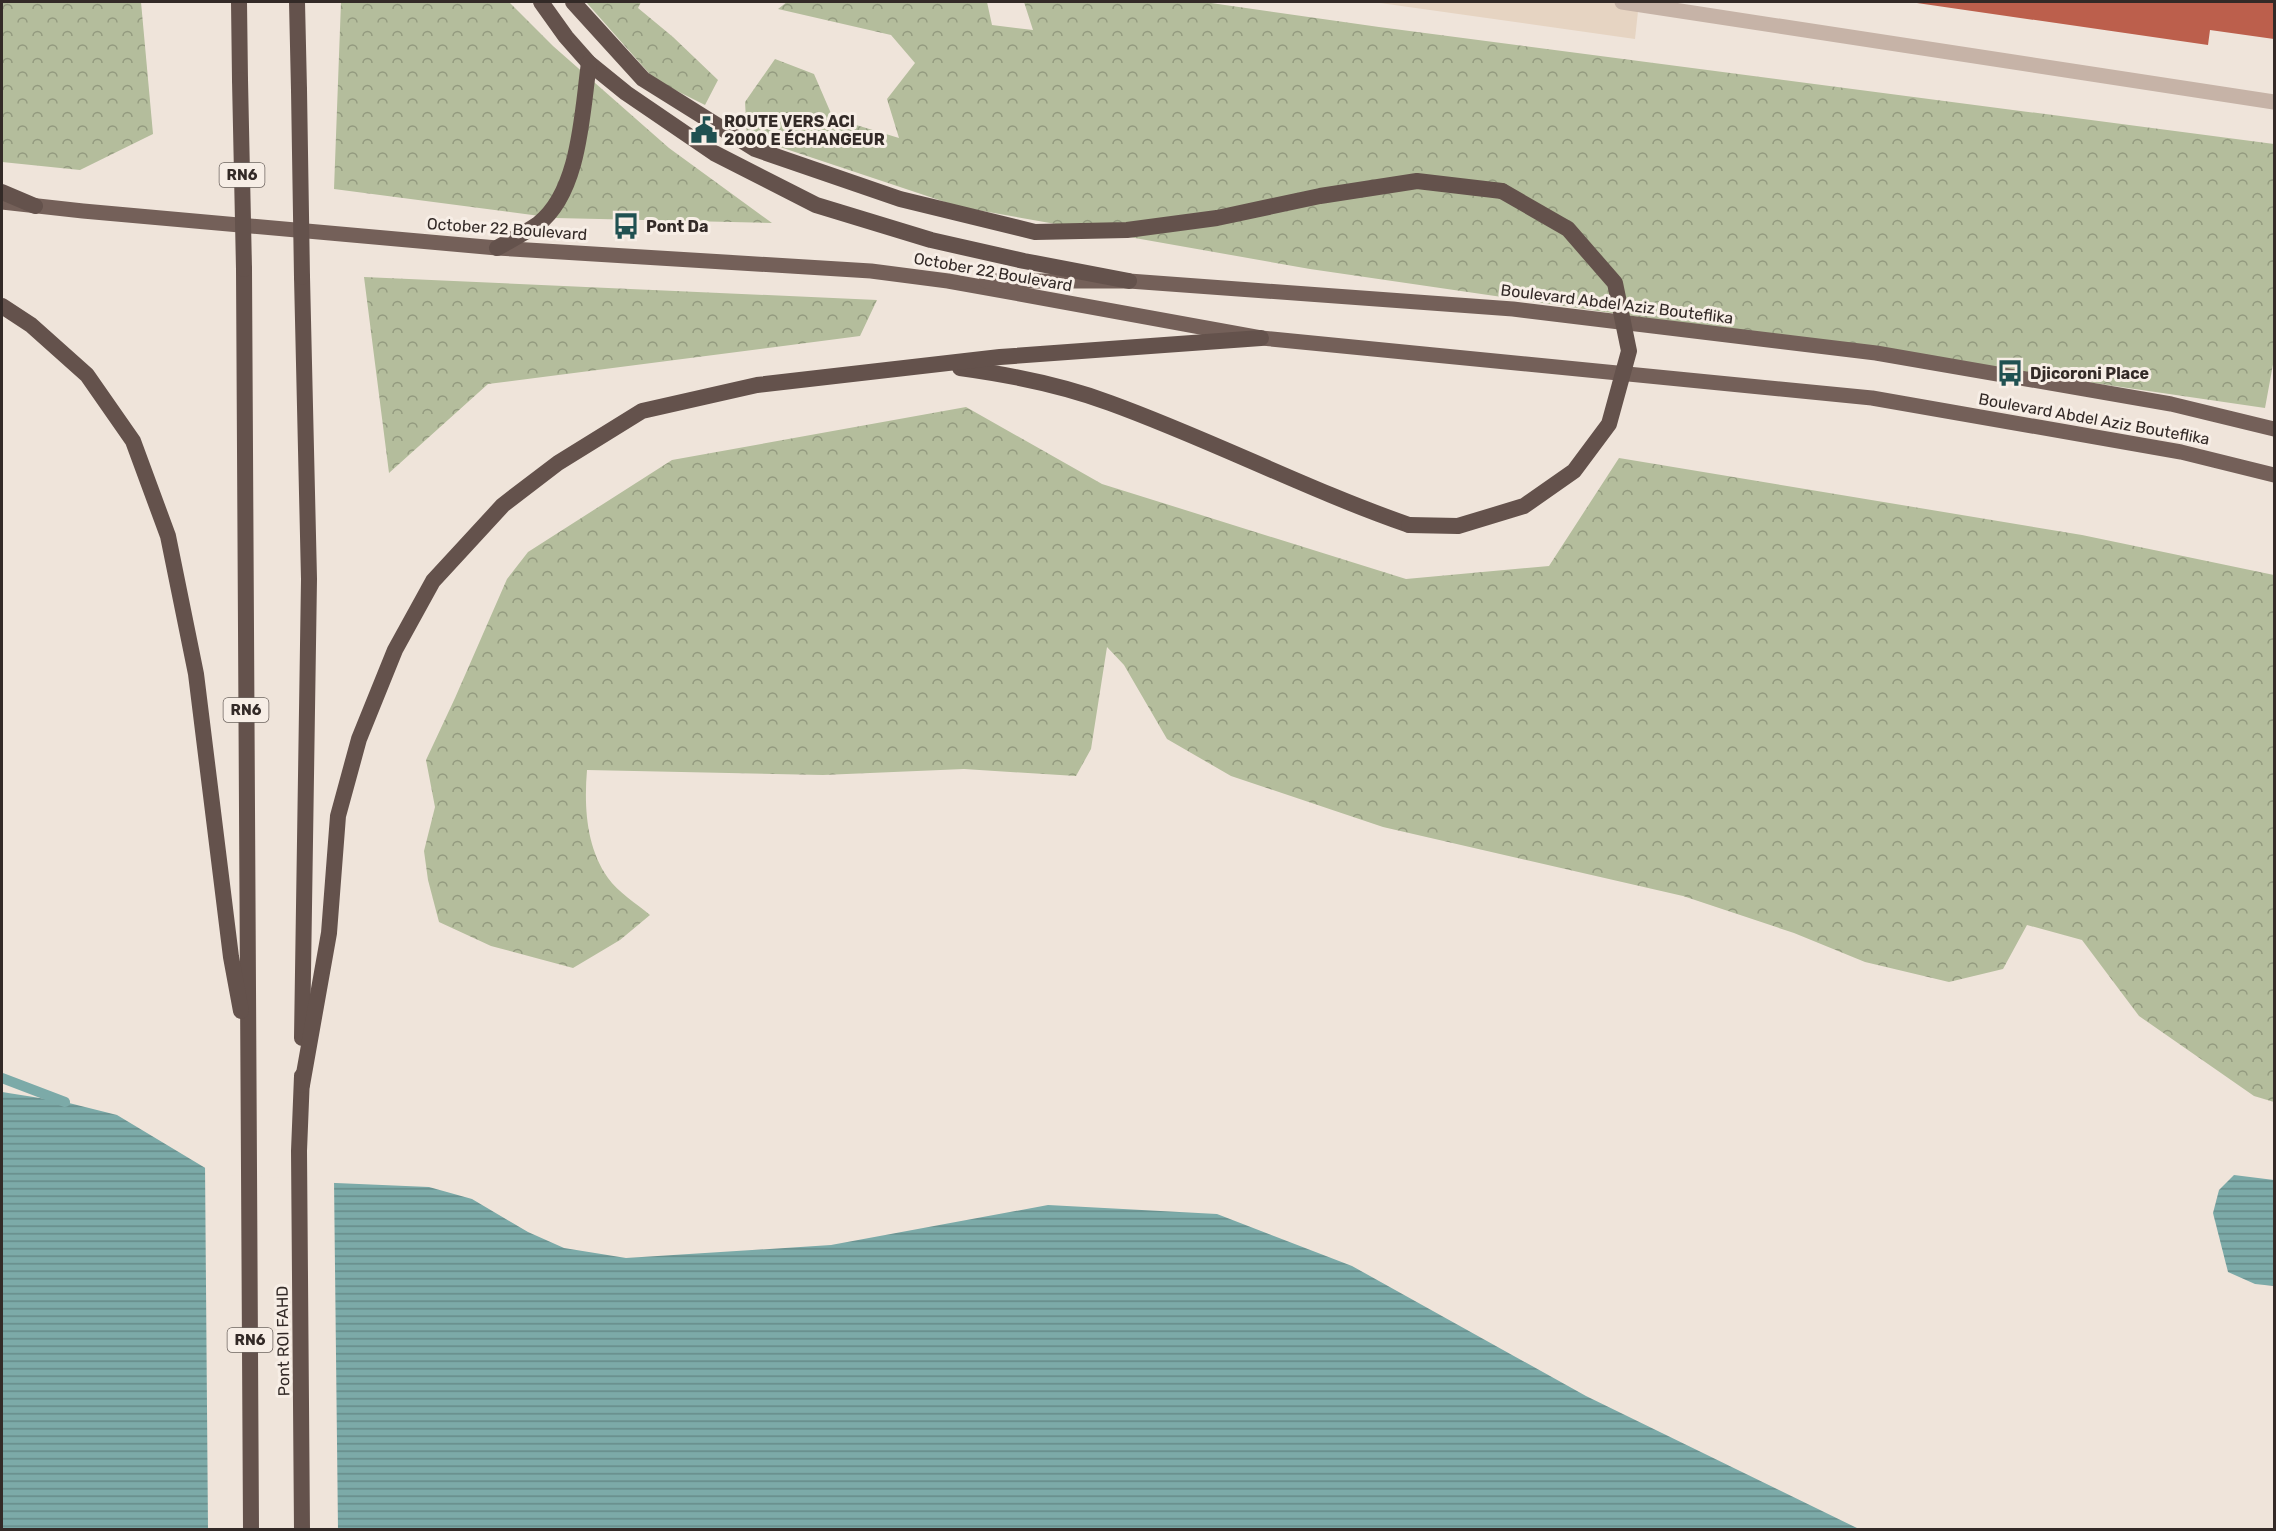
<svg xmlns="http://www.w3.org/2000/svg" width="2276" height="1531" viewBox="0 0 2276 1531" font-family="Rubik,sans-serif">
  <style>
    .forest { fill: url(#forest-crowns) }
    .plaza { fill: #e6d4c2 }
    .water { fill: url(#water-rules) }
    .pier { fill: #efe4da }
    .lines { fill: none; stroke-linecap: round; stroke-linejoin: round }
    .stream { stroke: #7caaa8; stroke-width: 10 }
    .building { fill: #bc5f4c }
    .service { stroke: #c6b3a7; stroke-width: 15 }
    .primary { stroke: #746059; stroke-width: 15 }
    .trunk { stroke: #64524c; stroke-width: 16 }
    .trunk-bridge { stroke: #64524c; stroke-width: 16 }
    .labels { text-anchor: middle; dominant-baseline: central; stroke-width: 6; stroke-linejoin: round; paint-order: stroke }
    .shield { fill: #f7eee6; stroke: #6e6560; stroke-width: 1.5 }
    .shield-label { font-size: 15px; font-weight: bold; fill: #332a27 }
    .poi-label { font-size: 16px; font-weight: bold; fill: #332a27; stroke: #f7eee6; text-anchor: start }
    .street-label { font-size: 16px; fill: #332a27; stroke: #f7eee6 }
  </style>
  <defs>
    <pattern id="forest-crowns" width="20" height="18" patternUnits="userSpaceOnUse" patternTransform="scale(1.5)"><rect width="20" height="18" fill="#b4bd9c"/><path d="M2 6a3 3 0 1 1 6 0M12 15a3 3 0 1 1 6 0" fill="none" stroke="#939a7f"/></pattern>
    <pattern id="water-rules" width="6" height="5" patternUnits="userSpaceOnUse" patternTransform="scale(1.5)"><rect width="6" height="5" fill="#7caaa8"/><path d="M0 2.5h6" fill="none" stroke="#668b89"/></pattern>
  </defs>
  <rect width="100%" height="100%" fill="#efe4da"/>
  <g class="forest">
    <path d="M2 2H141L153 134 80 170 2 162Z"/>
    <path d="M341 2H509L553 46 669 148 772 223 555 218 334 189Z"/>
    <path d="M586 2H641L638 8 673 37 718 80 705 105 655 80Z"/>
    <path d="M787 2H987L992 25 1033 30 1024 2H1204L1379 27 2274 144V359L2265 408 1310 269 960 207 747 136 745 102 775 59 814 74 833 118 899 138 887 99 915 63 891 35 778 9Z"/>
    <path d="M364 277 877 300 860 336 488 384 389 473Z"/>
    <path d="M966 407 1102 484 1406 579 1549 566 1619 458 2082 535 2274 575V1102L2254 1096 2139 1016 2082 940 2027 925 2003 969 1949 982 1865 962 1794 933 1683 896 1383 827 1231 776 1167 739 1124 665 1107 647 1091 749 1076 776 964 769 823 775 587 770C584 806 586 847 608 878 618 892 637 904 650 915L620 940 573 968 491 946 439 922 428 880 424 851 435 807 426 760 455 698 507 579 528 552 672 460Z"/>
  </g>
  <path class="plaza" d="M1373 2H1639L1635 39Z"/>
  <g class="water">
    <path d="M2 1092 65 1102 117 1115 222 1178 429 1187 472 1199 528 1232 564 1248 626 1258 831 1245 1048 1205 1217 1214 1352 1266 1586 1396 1859 1529H2Z"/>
    <path d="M2234 1175 2274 1180V1286L2255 1284 2228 1272 2213 1213 2219 1190Z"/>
  </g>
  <path class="pier" d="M205 1164 222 1175 334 1180 338 1529H208Z"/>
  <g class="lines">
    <path class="stream" d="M2 1078 65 1102"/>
  </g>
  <path class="building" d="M1910 2H2274V39L2210 30 2208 45Z"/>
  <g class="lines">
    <path class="service" d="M1622 2 2274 102"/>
    <g class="primary">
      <path d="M2 202 83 211 497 248 871 271 948 281 1261 338 1872 398 2181 452 2274 475"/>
      <path d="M986 281H1129L1513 309 1876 353 2171 404 2274 429"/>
    </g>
    <g class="trunk">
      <path d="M239 2 240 80"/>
      <path d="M297 2 299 90"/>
      <path d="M541 2 566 37 589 63 626 93 714 153 816 205 931 240 1024 261 1129 281"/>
      <path d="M573 2 643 79 755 149 900 199 1035 232 1127 230 1217 218 1320 196 1417 181 1502 191"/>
      <path d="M2 192 35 206"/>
      <path d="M497 248C511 240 525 233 538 224 580 192 582 112 589 63"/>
      <path d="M244 269 251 1530"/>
      <path d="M302 277 309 579 302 1038"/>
      <path d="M2 306 31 325 87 375 133 441 168 536 196 674 231 957 241 1011"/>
      <path d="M960 368C1011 375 1062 385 1110 403 1212 440 1308 490 1409 525"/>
      <path d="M302 1076 299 1151 302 1530"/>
      <path d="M302 1085 329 933 338 816 359 739 395 650 433 581 503 505 558 463 642 411 757 385 1000 357 1261 338"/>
    </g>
    <g class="trunk-bridge">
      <path d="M240 80 244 269"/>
      <path d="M299 90 302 277"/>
      <path d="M1409 525 1458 526 1524 506 1574 471 1609 424 1629 351 1615 283 1568 229 1502 191"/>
    </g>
  </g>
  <defs>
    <symbol id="civic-bare" viewBox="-9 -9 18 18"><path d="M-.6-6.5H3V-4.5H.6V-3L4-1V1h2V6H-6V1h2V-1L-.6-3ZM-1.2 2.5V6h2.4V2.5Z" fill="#205151" stroke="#f7eee6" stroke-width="2.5" paint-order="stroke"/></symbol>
    <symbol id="bus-bare" viewBox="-9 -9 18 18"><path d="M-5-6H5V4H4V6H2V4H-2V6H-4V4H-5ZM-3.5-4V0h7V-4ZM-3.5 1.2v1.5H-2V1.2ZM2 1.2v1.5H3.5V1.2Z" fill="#205151" stroke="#f7eee6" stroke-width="2.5" paint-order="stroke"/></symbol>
  </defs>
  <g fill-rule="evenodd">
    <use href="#civic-bare" x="685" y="111" width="38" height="38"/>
    <use href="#bus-bare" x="607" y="207" width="38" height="38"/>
    <use href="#bus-bare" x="1991" y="354" width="38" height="38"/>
  </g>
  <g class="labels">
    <g class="shield">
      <rect x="219.5" y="163" width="45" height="24" rx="4.5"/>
      <rect x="223.5" y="698" width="45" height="24" rx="4.5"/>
      <rect x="227.5" y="1328" width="45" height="24" rx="4.5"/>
    </g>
    <g class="shield-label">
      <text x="242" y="175">RN6</text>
      <text x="246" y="710">RN6</text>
      <text x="250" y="1340">RN6</text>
    </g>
    <g class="poi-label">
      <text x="724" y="121">ROUTE VERS ACI<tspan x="724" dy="18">2000 E ÉCHANGEUR</tspan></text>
      <text x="646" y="226">Pont Da</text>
      <text x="2030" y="373">Djicoroni Place</text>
    </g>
    <g class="street-label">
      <text transform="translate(507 229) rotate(4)">October 22 Boulevard</text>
      <text transform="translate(993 272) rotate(10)">October 22 Boulevard</text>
      <text transform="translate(1617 304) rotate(7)">Boulevard Abdel Aziz Bouteflika</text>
      <text transform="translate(2094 419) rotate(10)">Boulevard Abdel Aziz Bouteflika</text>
      <text transform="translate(283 1341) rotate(-91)">Pont ROI FAHD</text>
    </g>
  </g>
  <rect width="2276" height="1531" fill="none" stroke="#332a27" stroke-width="6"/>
</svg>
